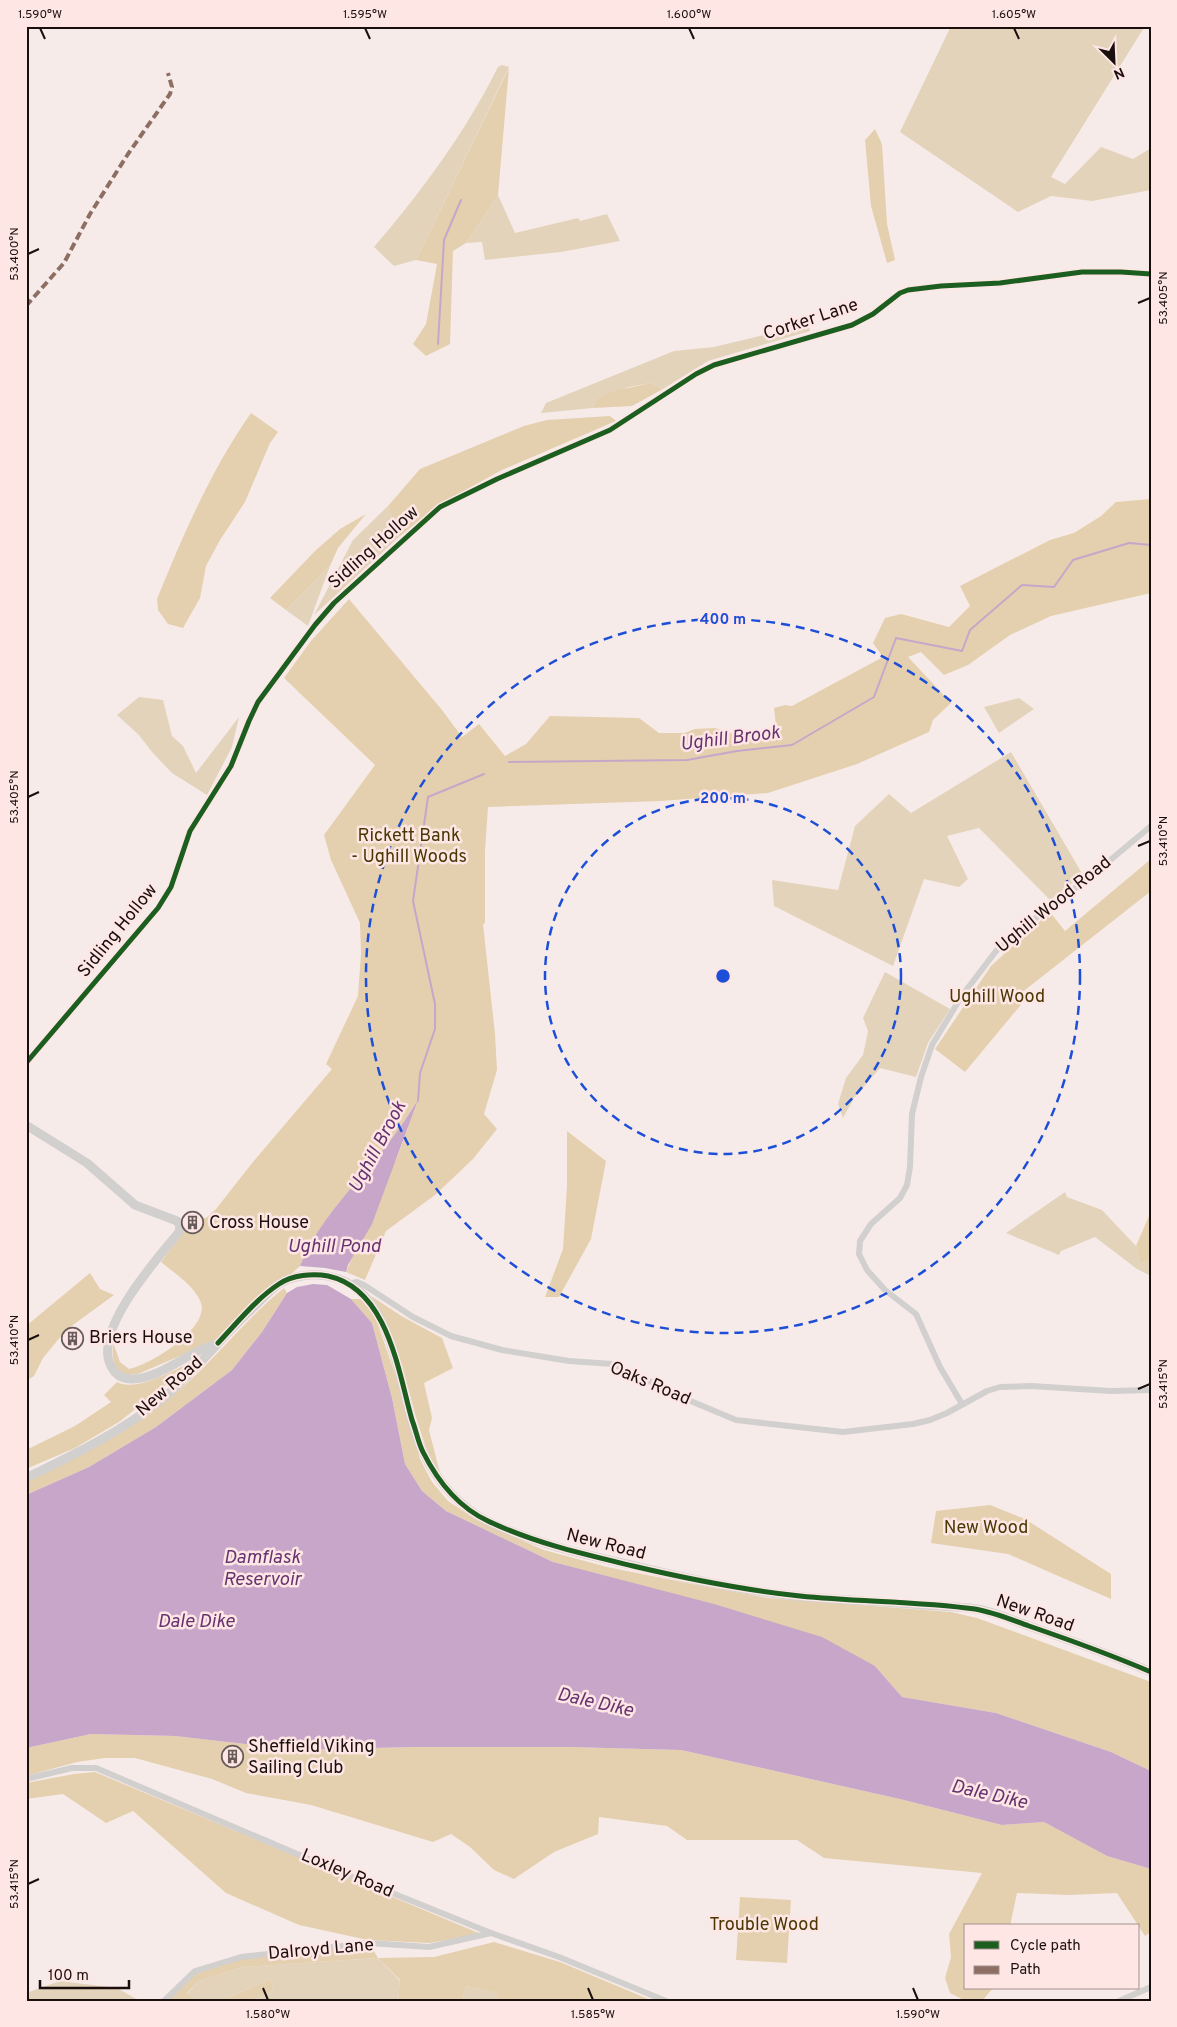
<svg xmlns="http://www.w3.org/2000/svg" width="1177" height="2027" viewBox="0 0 1177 2027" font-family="Overpass,sans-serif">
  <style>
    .green { fill: #e3d3ba }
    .forest { fill: #e4d0ae }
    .water { fill: #c7a6c9 }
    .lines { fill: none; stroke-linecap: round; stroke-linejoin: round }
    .stream { stroke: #c7a6c9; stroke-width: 2 }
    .street { stroke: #d2cfcf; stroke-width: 6 }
    .secondary { stroke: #d2cfcf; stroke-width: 9 }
    .quiet { stroke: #8d6e63; stroke-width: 4; stroke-dasharray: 8 4; stroke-linecap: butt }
    .cycleway-casing { stroke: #fde6e4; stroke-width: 8 }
    .cycleway { stroke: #1b5e20; stroke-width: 5 }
    .ticks { fill: none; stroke: #1b0f0e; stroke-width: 2 }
    .ring { fill: none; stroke: #1d4ed8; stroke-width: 2.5; stroke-dasharray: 9 6 }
    .labels { text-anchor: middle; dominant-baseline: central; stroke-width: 5; stroke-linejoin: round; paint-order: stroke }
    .street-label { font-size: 18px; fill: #1b0f0e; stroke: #fde6e4 }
    .park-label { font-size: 18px; fill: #4a3703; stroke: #fde6e4 }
    .poi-label { font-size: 18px; fill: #1b0f0e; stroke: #fde6e4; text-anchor: start }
    .water-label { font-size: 19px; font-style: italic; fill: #663270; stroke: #fde6e4 }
    .centre { fill: #1d4ed8; stroke: #fde6e4; stroke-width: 2.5 }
    .ring-label { font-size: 15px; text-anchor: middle; font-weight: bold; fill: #1d4ed8; stroke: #fde6e4; stroke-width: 5; stroke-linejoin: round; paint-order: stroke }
    .neatline { fill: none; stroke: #1b0f0e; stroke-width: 2 }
    .ticks-label { font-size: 12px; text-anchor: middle; fill: #1b0f0e }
  </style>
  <rect width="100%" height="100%" fill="#f7ebea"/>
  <g class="green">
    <path d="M951 26H1145L1051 177 1065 184 1101 147 1133 159 1151 148V190L1092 201 1051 196 1018 212 900 132Z"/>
    <path d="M502 65 509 67 416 260 394 266 374 247C422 191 465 133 498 67Z"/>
    <path d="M498 195 515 233 578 218 580 221 607 214 620 241 561 252 485 260 482 242 466 243Z"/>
    <path d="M809 324 810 331 708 361 663 389 651 383 629 387 596 399 593 408 541 413 546 403 674 351 714 347Z"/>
    <path d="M388 506 399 537 314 615 353 540Z"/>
    <path d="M330 566 308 626 286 610Z"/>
    <path d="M139 697 163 700 172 736 183 746 196 773 239 717 232 747 207 795 172 773 152 752 139 735 117 715Z"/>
    <path d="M1019 698 1034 709 999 733 984 707Z"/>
    <path d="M1011 752 1083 875 1050 900 979 828 947 836 968 879 959 887 924 879 893 966 774 906 772 880 838 890 855 826 889 794 911 813Z"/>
    <path d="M885 972 950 1009 928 1043 916 1077 880 1068 854 1098 843 1118 838 1104 846 1078 863 1055 868 1031 863 1018Z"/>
    <path d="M1065 1192 1067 1197 1102 1210 1136 1246 1140 1263 1151 1261V1276L1137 1269 1095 1237 1061 1251 1059 1255 1006 1233Z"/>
    <path d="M378 1958 400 1981 398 2001H252L273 1990 271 1979 221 2001H194L187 1994 199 1981 243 1967Z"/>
    <path d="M60 1981 117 1988 140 2001H26V1993Z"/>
    <path d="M466 1986 499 1993 497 2001H462Z"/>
  </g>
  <g class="forest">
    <path d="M509 68 498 195 466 243 453 251 450 344 426 356 413 344 426 324 437 264 416 260Z"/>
    <path d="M875 129 882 144 887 224 895 260 887 263 871 206 865 140Z"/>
    <path d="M651 383 663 389 632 406 593 408 596 399 614 391Z"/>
    <path d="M251 413 278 432 270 443 245 502 220 540 206 566 200 598 183 628 168 624 158 610 157 599C183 535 211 470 251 413Z"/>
    <path d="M610 416 616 421 502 470 438 505 399 537 388 506 420 469 524 426 547 420Z"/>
    <path d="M1151 499V593L1051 616 1010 635 968 665 944 675 921 652 908 657 951 703 933 720 929 732 857 764 768 793 661 801 488 807 485 851V923L483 924 495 1034 497 1070 484 1114 497 1129 473 1159 435 1195 386 1231 365 1280 346 1272 398 1155 417 1102C408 1115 400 1128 390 1141 360 1182 319 1218 300 1266L217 1340 138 1374 125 1375C112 1369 112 1355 113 1342L120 1362 129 1369C150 1365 209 1329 201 1303 195 1286 174 1273 161 1262L185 1229 190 1232 202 1218H206L216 1209 253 1162 332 1069 326 1064 358 996 361 954 360 923 331 860 324 835 375 765 284 678 311 641 349 599 442 710 462 737 479 724 505 756 526 744 550 716 639 718 659 733H684L695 729 715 728 731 733 738 739 776 726 774 708 785 705 792 706 883 657 873 643 885 618 901 614 949 627 970 606 960 586 1050 540 1074 533 1101 516 1116 502Z"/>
    <path d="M366 514 338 548 330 566 286 610 270 598 315 551 340 529Z"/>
    <path d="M1151 859V891L1025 990 1020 996 1024 1001 965 1072 935 1049 991 966 1050 912 1065 931Z"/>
    <path d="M567 1131 606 1161 591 1239 559 1297H545L563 1249 567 1186Z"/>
    <path d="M1149 1216H1151V1261L1140 1263 1136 1246Z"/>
    <path d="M90 1273 100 1289 114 1295 66 1330 43 1358 34 1376 26 1381V1326Z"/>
    <path d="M284 1288 287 1293 262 1332 232 1370 156 1427 89 1467 26 1495V1482C79 1455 132 1430 177 1392 215 1360 245 1319 284 1288Z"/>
    <path d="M371 1296 403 1317 442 1338 453 1368 424 1383 432 1418 429 1430 440 1473C428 1458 423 1439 417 1420 405 1379 397 1331 371 1296Z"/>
    <path d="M351 1299H361L375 1316 403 1397 420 1459 432 1482 448 1501 478 1521 544 1550 607 1567 687 1583 768 1598 951 1612 977 1618 1151 1682V1771L1111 1752 996 1713 902 1697 875 1666 630 1584 553 1562 446 1511 422 1491 405 1464 392 1398 372 1323Z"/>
    <path d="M205 1354 119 1422 75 1448 26 1469V1450L75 1426 111 1402 104 1395 117 1382C138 1394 185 1364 205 1354Z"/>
    <path d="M990 1505 1025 1519 1111 1574V1599L1008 1554 931 1543 936 1511Z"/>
    <path d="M91 1734 175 1736 296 1750 413 1747H569L681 1750 900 1799 1002 1825 1044 1822 1107 1856 1151 1869V1932L1145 1936 1117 1893 1070 1895 1017 1893 1010 1926H966V1988H993L982 2001H966L950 1993 945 1978 951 1957 949 1934 982 1873 824 1858 797 1840H687L667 1826 599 1817 598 1834 554 1852 514 1879 494 1870 470 1847 451 1834 433 1842 311 1805 246 1793 212 1779 135 1758H105L77 1762 26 1776V1748Z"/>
    <path d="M95 1772 481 1934 429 1943 368 1940 299 1925 226 1893 133 1811 106 1823 63 1794 26 1799V1783L74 1774Z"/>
    <path d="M740 1897 791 1900 787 1963 736 1960Z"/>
    <path d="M494 1942 560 1962 653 2001H497L498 1993 466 1986 462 2001H398L400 1980 378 1958 243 1967 199 1981 187 1993 194 2001H164L195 1971 241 1957 369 1943 378 1958 434 1957Z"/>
    <path d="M271 1979 273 1990 252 2001H221Z"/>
  </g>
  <g class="water">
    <path d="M418 1100 372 1224 348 1265 346 1272 325 1268 300 1266C319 1218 359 1182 390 1141 400 1128 409 1114 418 1100Z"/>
    <path d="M313 1284 327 1285 351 1299 372 1323 392 1398 405 1464 422 1491 446 1511 553 1562 714 1604 822 1637 875 1666 902 1697 996 1713 1111 1752 1151 1771V1869L1107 1856 1044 1822 1002 1825 900 1799 681 1750 569 1747H413L296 1750 175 1736 91 1734 26 1748V1495L89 1467 156 1427 232 1370 262 1332 287 1293 297 1287Z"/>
  </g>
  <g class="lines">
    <g class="stream">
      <path d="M438 344 444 240 461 200"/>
      <path d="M509 762 687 760 737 751 792 745 874 697 896 638 962 651 970 630 1022 585 1054 587 1073 560 1129 543 1151 545"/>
      <path d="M418 1101 420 1073 435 1029V1004L413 901 428 797 484 774"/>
    </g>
    <g class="street">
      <path d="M26 1063 158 908 171 887 190 831 231 766 249 721 258 702 315 625 334 603 440 507 497 479 610 430 696 374 714 365 852 325 873 314 900 293 908 290 941 286 1000 283 1082 272H1121L1151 274"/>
      <path d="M348 1284 357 1282 364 1285 413 1317 451 1336 502 1350 569 1361 613 1364 693 1402 736 1420 843 1432 913 1424 930 1420 947 1413 987 1391 1000 1387 1031 1386 1111 1391 1151 1390"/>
      <path d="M962 1404 940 1367 916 1314 885 1290 867 1270 859 1254 860 1241 871 1224 900 1198 907 1185 910 1167 912 1114 921 1077 932 1045 961 997 996 951 1020 930 1096 872 1151 826"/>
      <path d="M26 1779 72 1768H96L318 1863 491 1933 559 1957 666 2001"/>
      <path d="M164 2001 195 1971 241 1957 369 1943 429 1947 491 1933"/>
      <path d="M1119 2001 1151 1987"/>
    </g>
    <g class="secondary">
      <path d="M26 1125 87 1163 135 1205 177 1221 180 1226 179 1232C157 1259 92 1331 111 1366 115 1375 122 1379 132 1379 160 1379 189 1351 216 1344"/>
      <path d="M26 1478C71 1456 117 1434 157 1403 193 1375 220 1338 254 1307 262 1299 270 1290 279 1284 290 1277 307 1274 319 1275 400 1280 396 1398 423 1452 437 1481 459 1506 487 1521 533 1543 582 1554 631 1565 688 1579 747 1592 806 1597 845 1600 884 1602 922 1605 940 1606 959 1606 977 1609 995 1612 1012 1620 1029 1626 1070 1640 1111 1655 1151 1672"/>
    </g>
    <path class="quiet" d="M26 306 64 263 90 214 128 154 170 94 172 87 168 73"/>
    <defs>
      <g id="cycleway">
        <path d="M26 1063 158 908 171 887 190 831 231 766 249 721 258 702 315 625 334 603 440 507 497 479 610 430 696 374 714 365 852 325 873 314 900 293 908 290 941 286 1000 283 1082 272H1121L1151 274"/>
        <path d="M218 1343C237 1323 256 1299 279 1284 292 1275 313 1273 328 1276 388 1289 398 1371 412 1420 416 1430 418 1442 423 1452 437 1480 458 1507 488 1521 534 1543 583 1554 633 1566 688 1579 744 1590 800 1596 858 1602 917 1601 975 1609 993 1612 1012 1620 1029 1626 1070 1640 1111 1655 1151 1672"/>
      </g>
    </defs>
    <use href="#cycleway" class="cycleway-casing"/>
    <use href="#cycleway" class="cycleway"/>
  </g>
  <path class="ticks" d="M40 28 45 39M365 28 370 39M689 28 694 39M1014 28 1019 39M28 254 39 249M1138 303 1150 298M28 797 39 792M1138 846 1150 841M28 1340 39 1335M1138 1389 1150 1384M28 1884 39 1879M263 1988 268 2000M588 1988 593 2000M913 1988 918 2000"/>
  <g class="ring">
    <circle cx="723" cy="976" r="178"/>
    <circle cx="723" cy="976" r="357"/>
  </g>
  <defs>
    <symbol id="building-ring" viewBox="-11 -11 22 22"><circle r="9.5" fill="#fde6e4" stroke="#685c5b" stroke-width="1.5"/><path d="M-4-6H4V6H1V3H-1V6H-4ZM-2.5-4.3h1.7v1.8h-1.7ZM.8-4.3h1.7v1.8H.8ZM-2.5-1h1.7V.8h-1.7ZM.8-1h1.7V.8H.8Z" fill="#685c5b"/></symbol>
  </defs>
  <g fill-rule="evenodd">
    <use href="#building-ring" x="180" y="1210" width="25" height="25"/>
    <use href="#building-ring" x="60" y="1326" width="25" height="25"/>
    <use href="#building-ring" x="220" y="1744" width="25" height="25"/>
  </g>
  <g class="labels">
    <g class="street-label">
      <text transform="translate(811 320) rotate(-18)">Corker Lane</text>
      <text transform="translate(374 548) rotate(-42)">Sidling Hollow</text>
      <text transform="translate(1054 905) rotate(-39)">Ughill Wood Road</text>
      <text transform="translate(118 931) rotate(-51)">Sidling Hollow</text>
      <text transform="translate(650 1384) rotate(23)">Oaks Road</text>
      <text transform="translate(170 1387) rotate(-41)">New Road</text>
      <text transform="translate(606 1545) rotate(14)">New Road</text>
      <text transform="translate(1035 1614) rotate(19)">New Road</text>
      <text transform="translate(347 1874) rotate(23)">Loxley Road</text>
      <text transform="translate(321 1950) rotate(-5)">Dalroyd Lane</text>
    </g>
    <g class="park-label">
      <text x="409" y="836">Rickett Bank<tspan x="409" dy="21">- Ughill Woods</tspan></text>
      <text x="997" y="997">Ughill Wood</text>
      <text x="986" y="1528">New Wood</text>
      <text x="764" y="1925">Trouble Wood</text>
    </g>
    <g class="poi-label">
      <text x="209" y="1223">Cross House</text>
      <text x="89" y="1338">Briers House</text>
      <text x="248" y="1747">Sheffield Viking<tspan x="248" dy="21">Sailing Club</tspan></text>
    </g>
    <g class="water-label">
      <text transform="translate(730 739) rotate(-7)">Ughill Brook</text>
      <text transform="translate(378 1147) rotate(-62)">Ughill Brook</text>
      <text x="334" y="1247">Ughill Pond</text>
      <text x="262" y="1558">Damflask<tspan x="262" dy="22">Reservoir</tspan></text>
      <text x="196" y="1622">Dale Dike</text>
      <text transform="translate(595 1703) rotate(13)">Dale Dike</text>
      <text transform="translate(989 1795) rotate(13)">Dale Dike</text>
    </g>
  </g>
  <circle cx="723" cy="976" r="8" class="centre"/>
  <g class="ring-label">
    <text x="723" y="624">400 m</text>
    <text x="723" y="803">200 m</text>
  </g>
  <rect width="1177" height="2027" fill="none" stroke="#fde6e4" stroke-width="55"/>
  <rect x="964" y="1924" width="175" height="65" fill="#fde6e4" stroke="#a3908e"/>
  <rect x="974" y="1941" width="25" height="8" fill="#1b5e20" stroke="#a3908e"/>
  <text x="1010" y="1950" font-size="15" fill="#1b0f0e">Cycle path</text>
  <rect x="974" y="1966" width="25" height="8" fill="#8d6e63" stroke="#a3908e"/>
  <text x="1010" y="1974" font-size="15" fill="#1b0f0e">Path</text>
  <g transform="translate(1114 62) rotate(156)" stroke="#fde6e4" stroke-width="4" paint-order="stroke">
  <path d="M0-4L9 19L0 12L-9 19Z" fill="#1b0f0e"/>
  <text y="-8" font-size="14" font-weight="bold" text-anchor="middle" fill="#1b0f0e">N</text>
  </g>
  <path d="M40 1980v8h89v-8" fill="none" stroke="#1b0f0e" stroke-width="2.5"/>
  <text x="48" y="1980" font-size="15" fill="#1b0f0e" stroke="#fde6e4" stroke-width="4" paint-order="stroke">100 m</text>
  <rect x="28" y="28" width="1122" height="1972" class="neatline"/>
  <g class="ticks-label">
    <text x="40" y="18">1.590°W</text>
    <text x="365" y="18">1.595°W</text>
    <text x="689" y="18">1.600°W</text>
    <text x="1014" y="18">1.605°W</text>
    <text transform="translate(14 254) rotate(-90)" y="4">53.400°N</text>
    <text transform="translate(1163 298) rotate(-90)" y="4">53.405°N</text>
    <text transform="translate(14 797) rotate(-90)" y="4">53.405°N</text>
    <text transform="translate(1163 841) rotate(-90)" y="4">53.410°N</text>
    <text transform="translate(14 1340) rotate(-90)" y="4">53.410°N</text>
    <text transform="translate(1163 1384) rotate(-90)" y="4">53.415°N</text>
    <text transform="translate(14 1884) rotate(-90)" y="4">53.415°N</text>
    <text x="268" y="2018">1.580°W</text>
    <text x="593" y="2018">1.585°W</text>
    <text x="918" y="2018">1.590°W</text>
  </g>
</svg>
